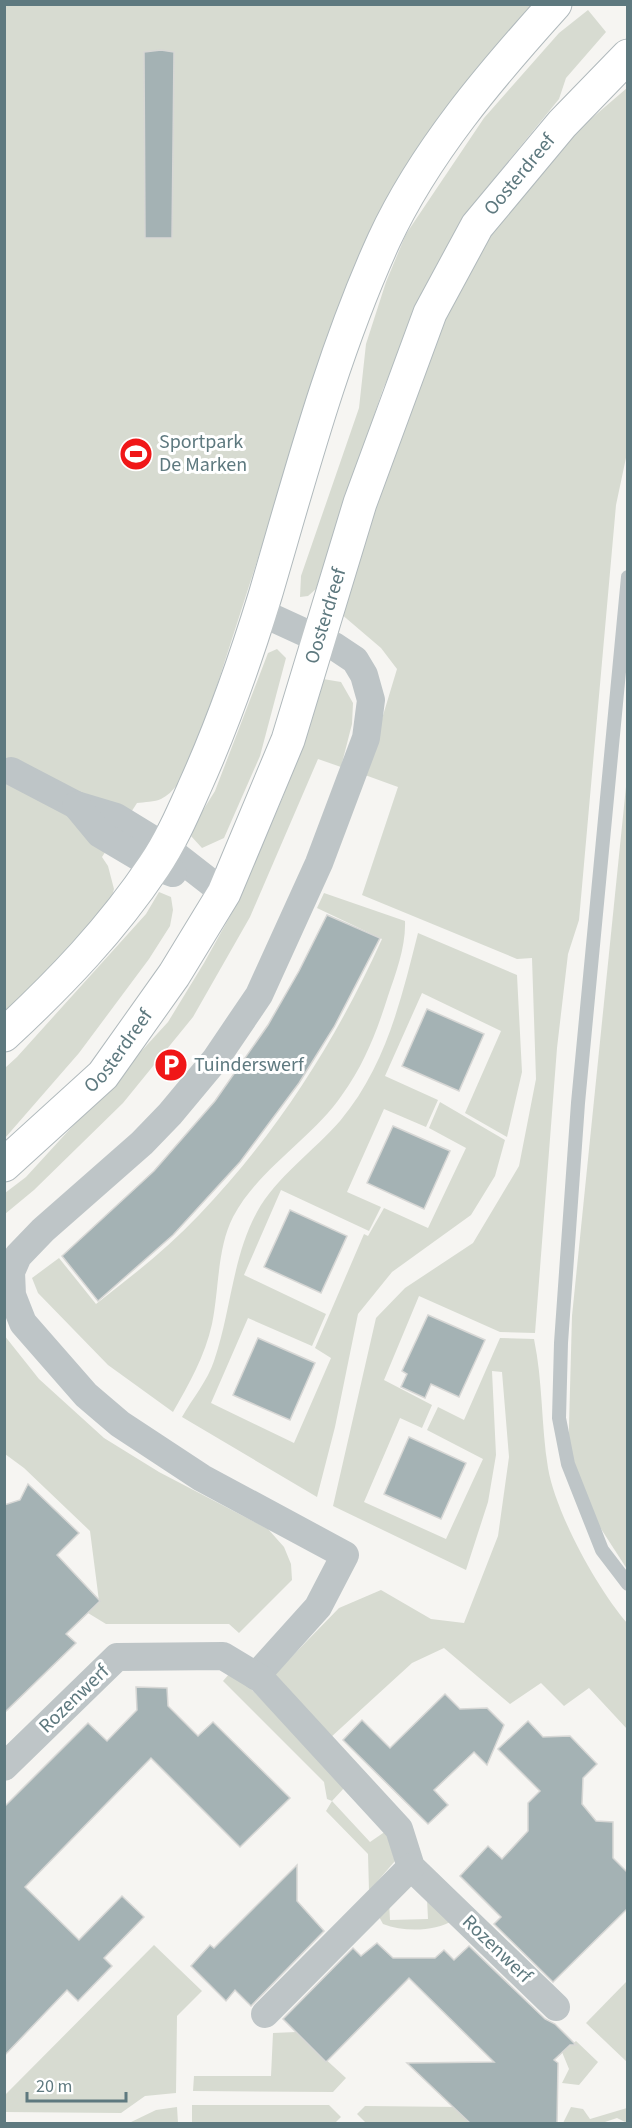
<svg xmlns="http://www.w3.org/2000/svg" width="632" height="2128" viewBox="0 0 632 2128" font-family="'Source Sans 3',sans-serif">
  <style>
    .green { fill: #d7dbd1 }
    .building { fill: #a4b2b4; stroke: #d7d7d5; stroke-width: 1.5 }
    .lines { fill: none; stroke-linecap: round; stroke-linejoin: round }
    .secondary-casing { stroke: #b0b9bc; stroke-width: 35 }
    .service { stroke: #bec5c7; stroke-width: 14 }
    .minor { stroke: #bec5c7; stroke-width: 28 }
    .secondary { stroke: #fff; stroke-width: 33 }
    .labels { text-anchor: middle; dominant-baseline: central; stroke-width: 6; stroke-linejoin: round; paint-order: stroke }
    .street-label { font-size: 20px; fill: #5e797f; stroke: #fff }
    .poi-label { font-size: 20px; fill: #5e797f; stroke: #fff; text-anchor: start }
  </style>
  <rect width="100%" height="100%" fill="#f6f5f2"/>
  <g class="green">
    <path d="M4 5H532L419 146 376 220 312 390 204 726C195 748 184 788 161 799 155 802 144 802 137 803L102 857 108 866 114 889 106 917 4 1023Z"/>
    <path d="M588 10 606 32 566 78 559 99 467 212 438 264 383 389 316 589 308 596 300 597 301 576 359 408 366 344 386 282 406 234 484 118 559 33Z"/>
    <path d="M627 88V453L616 505 579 920 568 954 557 1048 535 1333 500 1332 419 1296 384 1380 432 1405 422 1428 400 1418 364 1502 446 1539 483 1459 427 1430 438 1407 464 1420 500 1338 534 1339C543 1382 541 1425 548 1468 556 1514 597 1588 627 1623V1729L589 1688 564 1706 541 1683 510 1704 444 1648 412 1663 330 1738 271 1678 339 1608 381 1590 431 1619 464 1623 498 1536 509 1457 502 1372 492 1371 496 1455 488 1502 466 1570 333 1506 376 1318 405 1288 473 1243 519 1166 536 1079 532 958 517 959 362 895 398 787 365 775 397 669 381 648 340 613 437 314 484 230 581 119 592 118Z"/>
    <path d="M277 649 286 658 260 756 224 838 202 848 191 836 200 815 215 791 268 653Z"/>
    <path d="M323 679 341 682 353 703 352 724 341 767 318 759 250 917 193 1017 123 1103 34 1190 5 1214V1193L26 1177 168 1022 204 963 234 909 283 797Z"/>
    <path d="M627 777V1569L583 1501 568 1462 572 1316Z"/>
    <path d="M159 892 171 897 173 910 170 926 149 959 79 1053 5 1138V1068L17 1057 146 914Z"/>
    <path d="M324 893 405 921C406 946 396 973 388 996 377 1031 364 1065 342 1095 311 1140 259 1168 233 1217 217 1248 219 1291 212 1324 205 1356 189 1384 173 1412L108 1365 38 1293 32 1278 59 1258 96 1304C132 1276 168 1248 199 1215 276 1135 337 1039 382 939L317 908Z"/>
    <path d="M418 933 517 975 522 1072 507 1137 465 1113 501 1031 422 993 385 1076 438 1100 426 1127 384 1109 347 1192 381 1207 369 1231 281 1190 244 1275 326 1314 312 1346 248 1318 211 1403 294 1443 331 1358 315 1348 364 1234 368 1236 384 1208 428 1228 466 1148 429 1128 440 1102 505 1140 495 1176 471 1215 392 1272 358 1314 335 1427 317 1497 182 1417C192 1399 208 1380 214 1361 231 1312 232 1258 257 1212 276 1177 314 1151 340 1121 386 1066 401 1000 418 933Z"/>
    <path d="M4 1335 39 1379 104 1438 159 1472 268 1529 284 1547 291 1564 292 1580 239 1633 229 1624H106L88 1613 99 1601 90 1531 24 1468 5 1454Z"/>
    <path d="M230 1673 244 1682 344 1783 345 1787 332 1801 370 1842 386 1831 395 1861 369 1891 368 1854 326 1811 332 1801 327 1799 324 1782 223 1681Z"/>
    <path d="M427 1899 454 1920C434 1932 404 1932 383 1924L377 1913 389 1900 390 1920 428 1919Z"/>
    <path d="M154 1945 202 1991 177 2016 176 2093 145 2096 121 2113 5 2112V2095Z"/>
    <path d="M627 1981V2062L586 2023Z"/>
    <path d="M296 2032 346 2078 333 2092 193 2091 194 2076H271L273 2033Z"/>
    <path d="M576 2041 598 2062 579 2085 562 2083 569 2069 562 2052Z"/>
    <path d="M192 2105H329L341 2117 334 2124 192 2123Z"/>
    <path d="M365 2106 461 2107 471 2120 467 2124 366 2123 357 2114Z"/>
    <path d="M177 2107 178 2123H129L156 2110Z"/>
    <path d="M571 2107 583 2109 590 2119 627 2108V2123L617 2118 602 2123H563Z"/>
  </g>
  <g class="building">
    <path d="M161 50 174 52 172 238H145L144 52Z"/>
    <path d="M327 915 380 938 334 1027 299 1083 240 1162 173 1235 98 1301 62 1256 154 1171 215 1101 268 1025 299 971Z"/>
    <path d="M427 1009 484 1034 459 1091 402 1066Z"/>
    <path d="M393 1126 450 1151 424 1209 367 1183Z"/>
    <path d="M290 1210 347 1236 321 1293 264 1267Z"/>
    <path d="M428 1315 485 1340 459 1397 431 1384 425 1398 401 1387 407 1374 402 1371Z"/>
    <path d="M258 1338 315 1363 290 1420 233 1395Z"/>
    <path d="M409 1437 466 1463 441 1519 384 1494Z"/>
    <path d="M28 1484 79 1533 57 1555 100 1601 66 1634 76 1643 4 1713V1505L20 1500Z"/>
    <path d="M136 1687 167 1688 168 1706 198 1736 213 1722 290 1798 240 1847 151 1758 25 1887 79 1940 122 1896 144 1917 104 1958 112 1966 78 2001 67 1990 4 2056V1807L88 1723 107 1741 137 1710Z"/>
    <path d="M445 1694 460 1709 487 1708 504 1725 487 1765 474 1752 434 1790 448 1805 428 1824 343 1740 362 1720 390 1748Z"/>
    <path d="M528 1721 543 1737 570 1736 597 1764 583 1778 582 1804 596 1821 613 1822V1858L627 1872V1909L553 1982 494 1924 501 1917 460 1876 488 1846 502 1859 528 1831V1803L540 1791 498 1749Z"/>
    <path d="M297 1865V1901L324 1931 251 2006 235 1990 226 2001 191 1966 210 1945 214 1948Z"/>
    <path d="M377 1943 393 1958H435L444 1950 454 1960 469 1946 545 2019 555 2024 576 2045H570L554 2060 558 2063 557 2124H471L407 2063 494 2062 409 1978 326 2062 283 2019 353 1948 361 1956Z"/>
  </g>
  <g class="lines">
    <defs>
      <g id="secondary">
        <path d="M4 1035C60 983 112 929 154 866 171 841 183 813 195 786 223 724 245 661 265 596 300 477 332 354 384 240 425 152 490 76 555 4"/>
        <path id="s1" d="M4 1165 103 1075 174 975 224 893 288 740 360 503 430 313 477 226 562 124 628 56"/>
      </g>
    </defs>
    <use href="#secondary" class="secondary-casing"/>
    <path class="service" d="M628 577 578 1103 561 1343 559 1418 568 1464 602 1550 628 1584"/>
    <g class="minor">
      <path d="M11 771 76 805 116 817 165 847 224 893"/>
      <path d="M76 805 100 834 154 866 173 873"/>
      <path d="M256 1676 318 1607 345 1555 202 1478 120 1424 86 1395 23 1323 12 1295 11 1272 18 1256 43 1230 142 1143 170 1114 215 1060 259 995 319 863 366 738 371 700 364 675 355 660 334 646 260 612"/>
      <path d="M4 1767 117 1657 223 1656 261 1679 399 1829 411 1867 556 2007"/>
      <path d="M265 2014 411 1867"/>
    </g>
    <use href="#secondary" class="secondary"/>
  </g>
  <defs>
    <symbol id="stadium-disc" viewBox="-11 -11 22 22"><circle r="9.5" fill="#f01718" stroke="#fff"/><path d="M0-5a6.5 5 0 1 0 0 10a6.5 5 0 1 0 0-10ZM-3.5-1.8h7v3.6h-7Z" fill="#fff"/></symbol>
    <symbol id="parking-disc" viewBox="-11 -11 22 22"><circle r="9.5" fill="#f01718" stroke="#fff"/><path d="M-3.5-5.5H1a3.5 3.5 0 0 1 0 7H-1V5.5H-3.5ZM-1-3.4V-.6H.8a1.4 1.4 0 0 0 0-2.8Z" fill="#fff"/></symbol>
  </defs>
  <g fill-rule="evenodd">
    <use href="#stadium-disc" x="117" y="435" width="38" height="38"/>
    <use href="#parking-disc" x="152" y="1046" width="38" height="38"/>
  </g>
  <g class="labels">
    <g class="street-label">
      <text stroke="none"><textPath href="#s1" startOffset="1134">Oosterdreef</textPath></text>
      <text stroke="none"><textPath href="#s1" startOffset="648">Oosterdreef</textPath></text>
      <text stroke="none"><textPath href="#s1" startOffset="162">Oosterdreef</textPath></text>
      <text transform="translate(74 1699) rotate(-44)">Rozenwerf</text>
      <text transform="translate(497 1949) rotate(44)">Rozenwerf</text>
    </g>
    <g class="poi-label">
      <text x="159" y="442">Sportpark<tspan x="159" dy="23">De Marken</tspan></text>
      <text x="194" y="1065">Tuinderswerf</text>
    </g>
  </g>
  <rect width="632" height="2128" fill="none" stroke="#5e797f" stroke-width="12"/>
  <path d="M27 2092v9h99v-9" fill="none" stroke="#5e797f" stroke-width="3"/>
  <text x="36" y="2092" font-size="18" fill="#5e797f" stroke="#ffffff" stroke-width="4.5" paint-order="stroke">20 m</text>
</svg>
